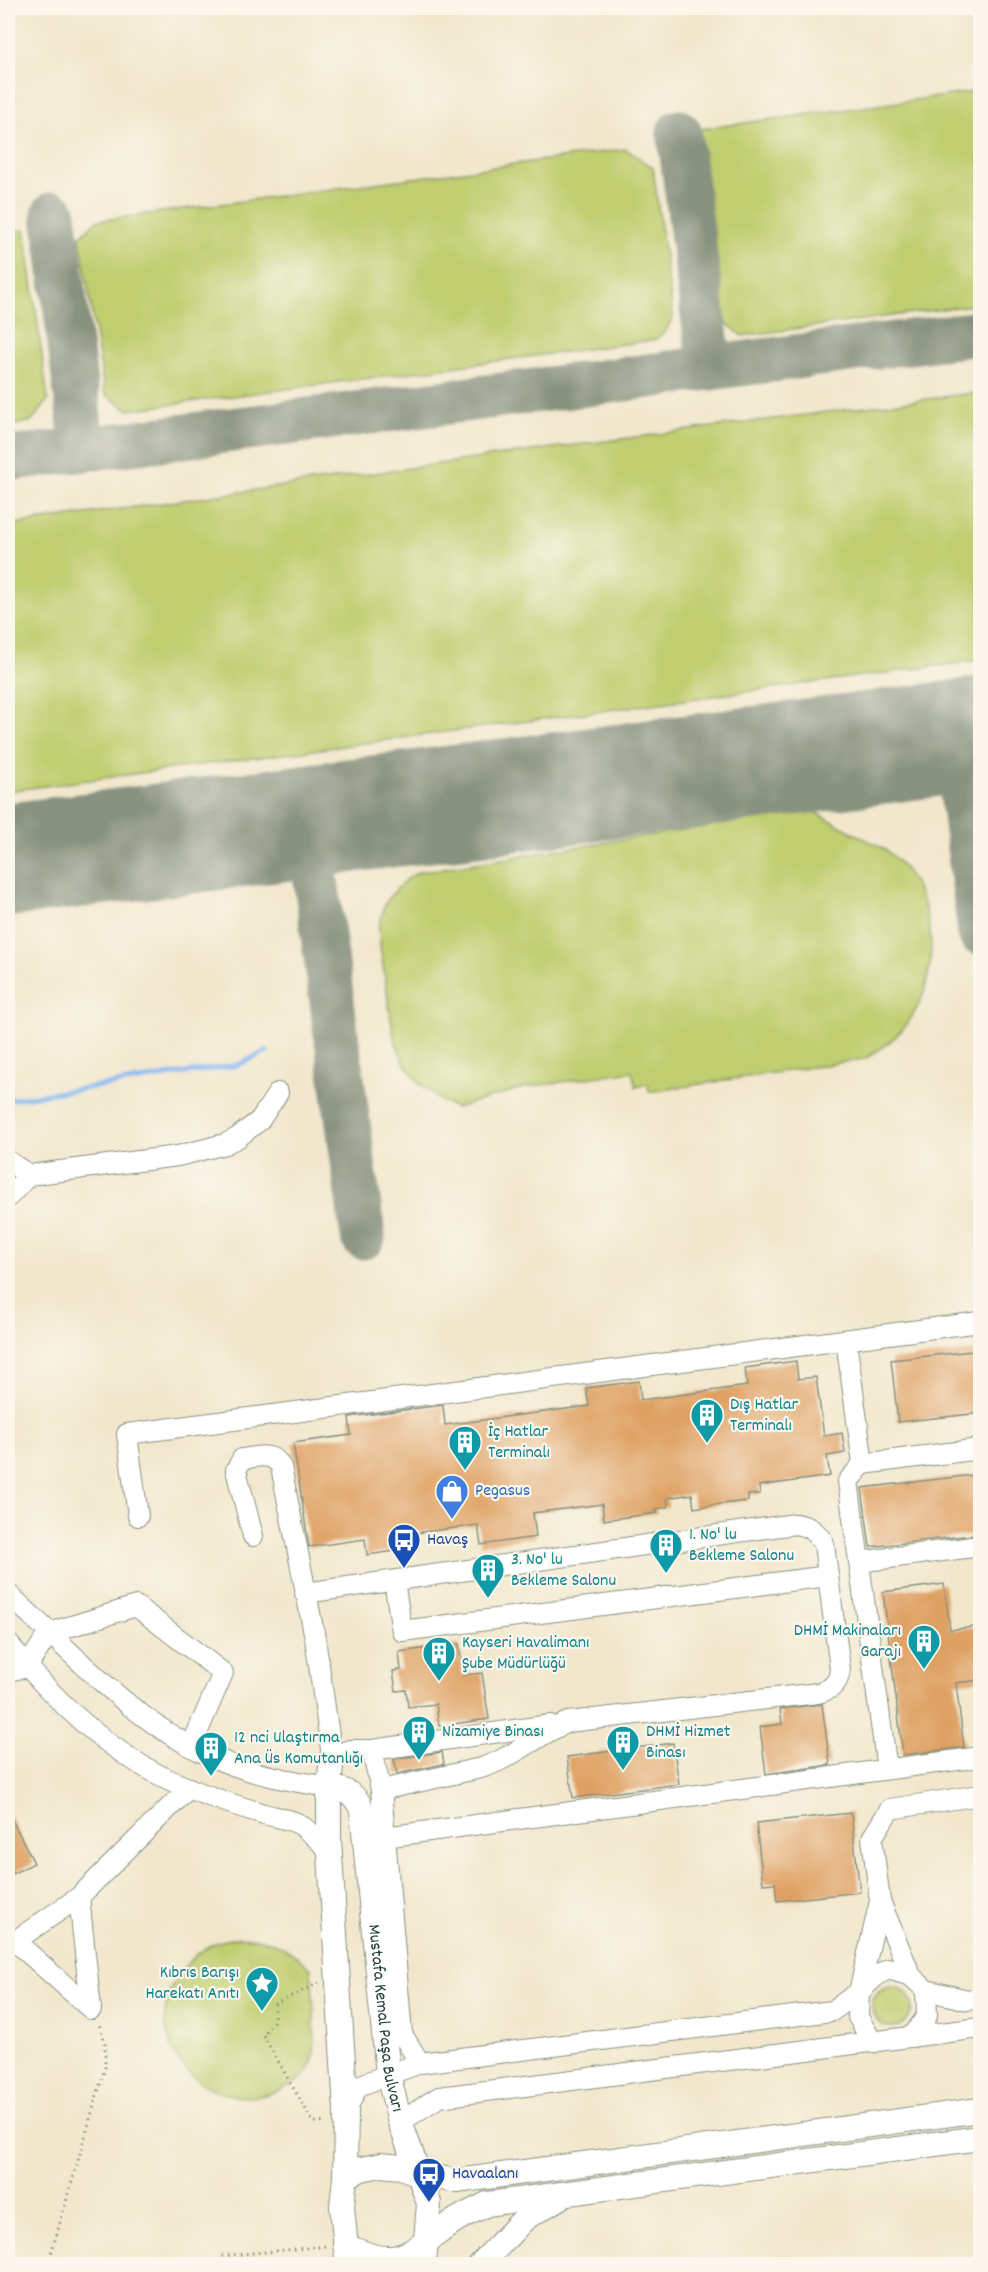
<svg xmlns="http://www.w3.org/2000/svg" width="988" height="2272" viewBox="0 0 988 2272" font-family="Dekko,sans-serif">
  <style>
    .green { fill: #c0ce70; stroke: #708652; stroke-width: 1.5 }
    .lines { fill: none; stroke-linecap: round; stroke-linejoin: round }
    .stream { stroke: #84b7f1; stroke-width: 5 }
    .taxiway { stroke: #889280; stroke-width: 45 }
    .runway { stroke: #889280; stroke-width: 114 }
    .building { fill: #dfa163 }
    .minor-casing { stroke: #889280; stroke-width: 22 }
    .major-casing { stroke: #889280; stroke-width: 26 }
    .path { stroke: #889280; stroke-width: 3; stroke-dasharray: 1.5 4.5; stroke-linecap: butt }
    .minor { stroke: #fff; stroke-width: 20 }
    .major { stroke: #fff; stroke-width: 24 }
    .labels { text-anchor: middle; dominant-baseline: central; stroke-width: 4.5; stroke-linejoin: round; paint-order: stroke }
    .culture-label { font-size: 18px; fill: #0d838f; stroke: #fbf7ec; text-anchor: start }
    .shop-label { font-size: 18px; fill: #366cbe; stroke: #fbf7ec; text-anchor: start }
    .transit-label { font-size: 18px; fill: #164399; stroke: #fbf7ec; text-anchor: start }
    .street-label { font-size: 18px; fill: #1f3d34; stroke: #fbf7ec }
  </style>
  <rect width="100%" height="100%" fill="#fbf7ec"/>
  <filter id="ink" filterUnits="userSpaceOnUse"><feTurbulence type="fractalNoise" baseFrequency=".0167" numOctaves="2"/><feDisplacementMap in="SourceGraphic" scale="12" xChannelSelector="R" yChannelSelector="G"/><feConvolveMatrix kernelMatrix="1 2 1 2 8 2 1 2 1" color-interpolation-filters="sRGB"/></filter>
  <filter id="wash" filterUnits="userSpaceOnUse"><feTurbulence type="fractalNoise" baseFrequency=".008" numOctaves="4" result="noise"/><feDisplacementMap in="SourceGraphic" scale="24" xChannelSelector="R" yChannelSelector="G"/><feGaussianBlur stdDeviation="1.35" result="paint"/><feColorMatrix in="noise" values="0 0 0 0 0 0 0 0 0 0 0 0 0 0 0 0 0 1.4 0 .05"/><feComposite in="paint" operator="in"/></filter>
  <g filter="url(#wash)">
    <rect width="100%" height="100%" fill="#f2e7cc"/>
    <g class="green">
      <path d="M980 91V304L742 336 719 317 679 132Z"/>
      <path d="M626 149 653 168 673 317 666 331 654 340 129 410 105 394 80 237 96 221Z"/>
      <path d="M25 230 48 400 32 421 8 426V232Z"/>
      <path d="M980 392V660L8 791V525L545 449Z"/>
      <path d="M811 810C828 819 846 829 863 838 871 842 880 846 887 851 936 890 945 971 909 1021 897 1038 882 1049 864 1059L649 1092 648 1084 636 1087 632 1071 522 1088 456 1108 443 1102 420 1084 404 1063 394 1038 380 946 379 925 385 904 391 895 408 878 419 872Z"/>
      <path d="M240 1937C275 1940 286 1945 311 1969 312 1991 319 2051 310 2068 304 2079 288 2087 277 2091 203 2120 132 2034 182 1970 191 1959 201 1949 213 1944 221 1940 231 1939 240 1937Z"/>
      <circle cx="892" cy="2007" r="20"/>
    </g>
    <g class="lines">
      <path class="stream" d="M8 1100 238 1065 267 1051"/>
      <g class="taxiway">
        <path d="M679 132 710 368"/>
        <path d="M54 214 83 449"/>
        <path d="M8 459 980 333"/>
        <path d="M955 737 980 933"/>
        <path d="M308 821 363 1237"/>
      </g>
      <path class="runway" d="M8 860 980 734"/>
    </g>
    <g id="blocks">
      <g class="building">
        <path d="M981 1350V1413L898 1422 891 1360Z"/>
        <path d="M796 1361 798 1379 816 1377 824 1436 842 1433 845 1453 827 1456 830 1476 759 1486 760 1494 748 1495V1501L721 1504 694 1508 692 1494 667 1498 668 1507 656 1509 657 1513 604 1520 602 1504 533 1513 536 1537 508 1541 481 1545 478 1525 416 1533 418 1548 367 1555 365 1539 309 1547 293 1443 351 1435 349 1417 443 1405 445 1425 589 1406 586 1388 639 1381 641 1400 747 1386 745 1368Z"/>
        <path d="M981 1474V1534L870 1547 862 1488Z"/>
        <path d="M944 1584 950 1630 981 1626V1680L956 1683 964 1747 903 1755 883 1592Z"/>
        <path d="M459 1644 463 1675 482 1673 489 1719 439 1726 436 1704 408 1707 406 1690 396 1691 393 1671 401 1670 399 1652Z"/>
        <path d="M822 1704 830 1765 766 1774 760 1727 782 1724 780 1709Z"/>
        <path d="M673 1743 679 1784 573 1798 567 1757Z"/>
        <path d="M442 1752 444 1764 397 1774 394 1759Z"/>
        <path d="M8 1812 34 1863 8 1876Z"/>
        <path d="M851 1813 860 1892 777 1901 775 1883 763 1884 756 1823Z"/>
      </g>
    </g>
  </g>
  <g filter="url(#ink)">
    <use href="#blocks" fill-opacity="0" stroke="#889280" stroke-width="1.5"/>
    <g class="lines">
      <defs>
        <g id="minor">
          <path d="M8 1161 29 1175"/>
          <path d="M8 1197 29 1175 178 1156 225 1144 237 1138 260 1120 278 1093"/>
          <path d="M846 1340 863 1464 980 1449"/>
          <path d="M863 1464 848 1481 887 1769"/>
          <path d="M138 1516 127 1434 980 1322"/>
          <path d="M253 1536 236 1470 242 1459C257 1457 273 1451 281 1467L315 1638 332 1756 350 1750H372L550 1725"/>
          <path d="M859 1562 980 1546"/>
          <path d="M394 1581 402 1631 828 1576"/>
          <path d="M305 1593 795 1524C809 1526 817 1531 824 1544L840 1669C839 1682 832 1690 818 1693L568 1722C537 1735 513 1758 481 1768L381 1790"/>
          <path d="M8 1594C76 1655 135 1726 222 1761 256 1775 292 1781 329 1787"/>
          <path d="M8 1643C52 1698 108 1753 174 1782 203 1795 234 1805 264 1814 275 1817 289 1819 299 1824 310 1831 320 1842 330 1851"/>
          <path d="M8 1671 27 1667 49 1633 136 1606 223 1673 191 1747"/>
          <path d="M372 1750 381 1790 402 2034 420 2063"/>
          <path d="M385 1837 980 1757"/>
          <path d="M79 1897 91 2009"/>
          <path d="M15 1941 91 2009"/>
          <path d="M8 1942 15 1941 79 1897 189 1788"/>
          <path d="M911 1976 880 1901 872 1838 890 1809 980 1795"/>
          <path d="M926 1990 968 2000 980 1998"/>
          <path d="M873 2043 858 2017 859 1992 875 1977 888 1969 911 1976 926 1990 927 2016 912 2037"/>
          <path d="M346 2110 358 2086 420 2063 832 2011 859 1992 880 1901"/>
          <path d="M400 2122 439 2097 980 2028"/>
        </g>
        <g id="major">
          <path d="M332 1756 329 1787V1839L346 2110 345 2177 342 2206 347 2259"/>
          <path id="s1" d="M329 1787C345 1790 357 1794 362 1811L388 2074 400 2122 429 2203 425 2253"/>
          <path d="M345 2177 361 2169 381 2165 401 2167 419 2174 457 2181 980 2110"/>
          <path d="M345 2245C394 2270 406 2257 446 2227 458 2217 474 2211 487 2204L980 2138"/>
          <path d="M481 2264 525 2218 559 2198"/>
        </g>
      </defs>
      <use href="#minor" class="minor-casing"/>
      <use href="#major" class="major-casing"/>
      <g class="path">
        <path d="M319 1983 275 2004 274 2021 263 2035 313 2122 327 2123"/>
        <path d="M222 2256 327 2246"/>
        <path d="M48 2264 105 2068V2043L99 2024"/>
      </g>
      <use href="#minor" class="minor"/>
      <use href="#major" class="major"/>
    </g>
  </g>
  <defs>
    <symbol id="building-pin" viewBox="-11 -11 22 30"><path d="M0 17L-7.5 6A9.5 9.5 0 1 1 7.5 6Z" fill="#0f9aa8" stroke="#fbf7ec"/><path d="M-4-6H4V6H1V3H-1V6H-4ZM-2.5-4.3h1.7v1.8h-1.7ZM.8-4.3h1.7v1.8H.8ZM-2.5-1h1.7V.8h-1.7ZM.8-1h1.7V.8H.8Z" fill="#fff"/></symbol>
    <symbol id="shop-pin" viewBox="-11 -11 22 30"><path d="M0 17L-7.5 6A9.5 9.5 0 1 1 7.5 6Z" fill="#3f7fe0" stroke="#fbf7ec"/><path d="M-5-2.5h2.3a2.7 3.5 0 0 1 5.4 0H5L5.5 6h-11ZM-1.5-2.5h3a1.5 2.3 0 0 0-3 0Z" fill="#fff"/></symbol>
    <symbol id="bus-pin" viewBox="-11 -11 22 30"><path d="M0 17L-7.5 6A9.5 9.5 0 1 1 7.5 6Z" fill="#1a4fb4" stroke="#fbf7ec"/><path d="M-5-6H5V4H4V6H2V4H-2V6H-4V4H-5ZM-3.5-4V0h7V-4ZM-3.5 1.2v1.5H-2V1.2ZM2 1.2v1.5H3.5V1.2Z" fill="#fff"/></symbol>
    <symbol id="sight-pin" viewBox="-11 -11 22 30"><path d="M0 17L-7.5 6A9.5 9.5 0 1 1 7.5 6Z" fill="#0f9aa8" stroke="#fbf7ec"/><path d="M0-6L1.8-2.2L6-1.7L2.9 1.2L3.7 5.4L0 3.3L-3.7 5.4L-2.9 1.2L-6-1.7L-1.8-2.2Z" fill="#fff"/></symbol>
  </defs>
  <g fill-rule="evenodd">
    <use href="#building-pin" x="688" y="1396" width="38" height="52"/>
    <use href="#building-pin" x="446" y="1423" width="38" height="52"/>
    <use href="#shop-pin" x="433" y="1472" width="38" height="52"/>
    <use href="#bus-pin" x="385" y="1521" width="38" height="52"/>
    <use href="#building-pin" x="647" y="1526" width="38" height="52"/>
    <use href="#building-pin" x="469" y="1551" width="38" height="52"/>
    <use href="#building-pin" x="905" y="1622" width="38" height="52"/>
    <use href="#building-pin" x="420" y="1634" width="38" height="52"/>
    <use href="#building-pin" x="400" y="1713" width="38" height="52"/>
    <use href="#building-pin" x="604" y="1723" width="38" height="52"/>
    <use href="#building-pin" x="192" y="1729" width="38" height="52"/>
    <use href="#sight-pin" x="243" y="1964" width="38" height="52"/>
    <use href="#bus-pin" x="410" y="2155" width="38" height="52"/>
  </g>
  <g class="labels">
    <g class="culture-label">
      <text x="730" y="1405">Dış Hatlar<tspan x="730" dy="21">Terminalı</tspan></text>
      <text x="488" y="1432">İç Hatlar<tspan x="488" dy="21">Terminalı</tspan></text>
      <text x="689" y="1535">1. No' lu<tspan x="689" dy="21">Bekleme Salonu</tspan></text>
      <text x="511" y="1560">3. No' lu<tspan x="511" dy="21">Bekleme Salonu</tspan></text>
      <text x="901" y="1631" text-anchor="end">DHMİ Makinaları<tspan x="901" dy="21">Garajı</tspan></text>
      <text x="462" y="1643">Kayseri Havalimanı<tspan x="462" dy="21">Şube Müdürlüğü</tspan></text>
      <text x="442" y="1732">Nizamiye Binası</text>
      <text x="646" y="1732">DHMİ Hizmet<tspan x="646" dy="21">Binası</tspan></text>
      <text x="234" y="1738">12 nci Ulaştırma<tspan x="234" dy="21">Ana Üs Komutanlığı</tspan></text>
      <text x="239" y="1973" text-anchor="end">Kıbrıs Barışı<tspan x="239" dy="21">Harekatı Anıtı</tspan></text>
    </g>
    <g class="shop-label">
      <text x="475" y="1491">Pegasus</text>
    </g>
    <g class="transit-label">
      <text x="427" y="1540">Havaş</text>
      <text x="452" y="2174">Havaalanı</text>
    </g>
    <g class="street-label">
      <text stroke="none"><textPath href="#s1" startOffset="252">Mustafa Kemal Paşa Bulvarı</textPath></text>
    </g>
  </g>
  <rect width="988" height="2272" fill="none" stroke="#fbf7ec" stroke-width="30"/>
</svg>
